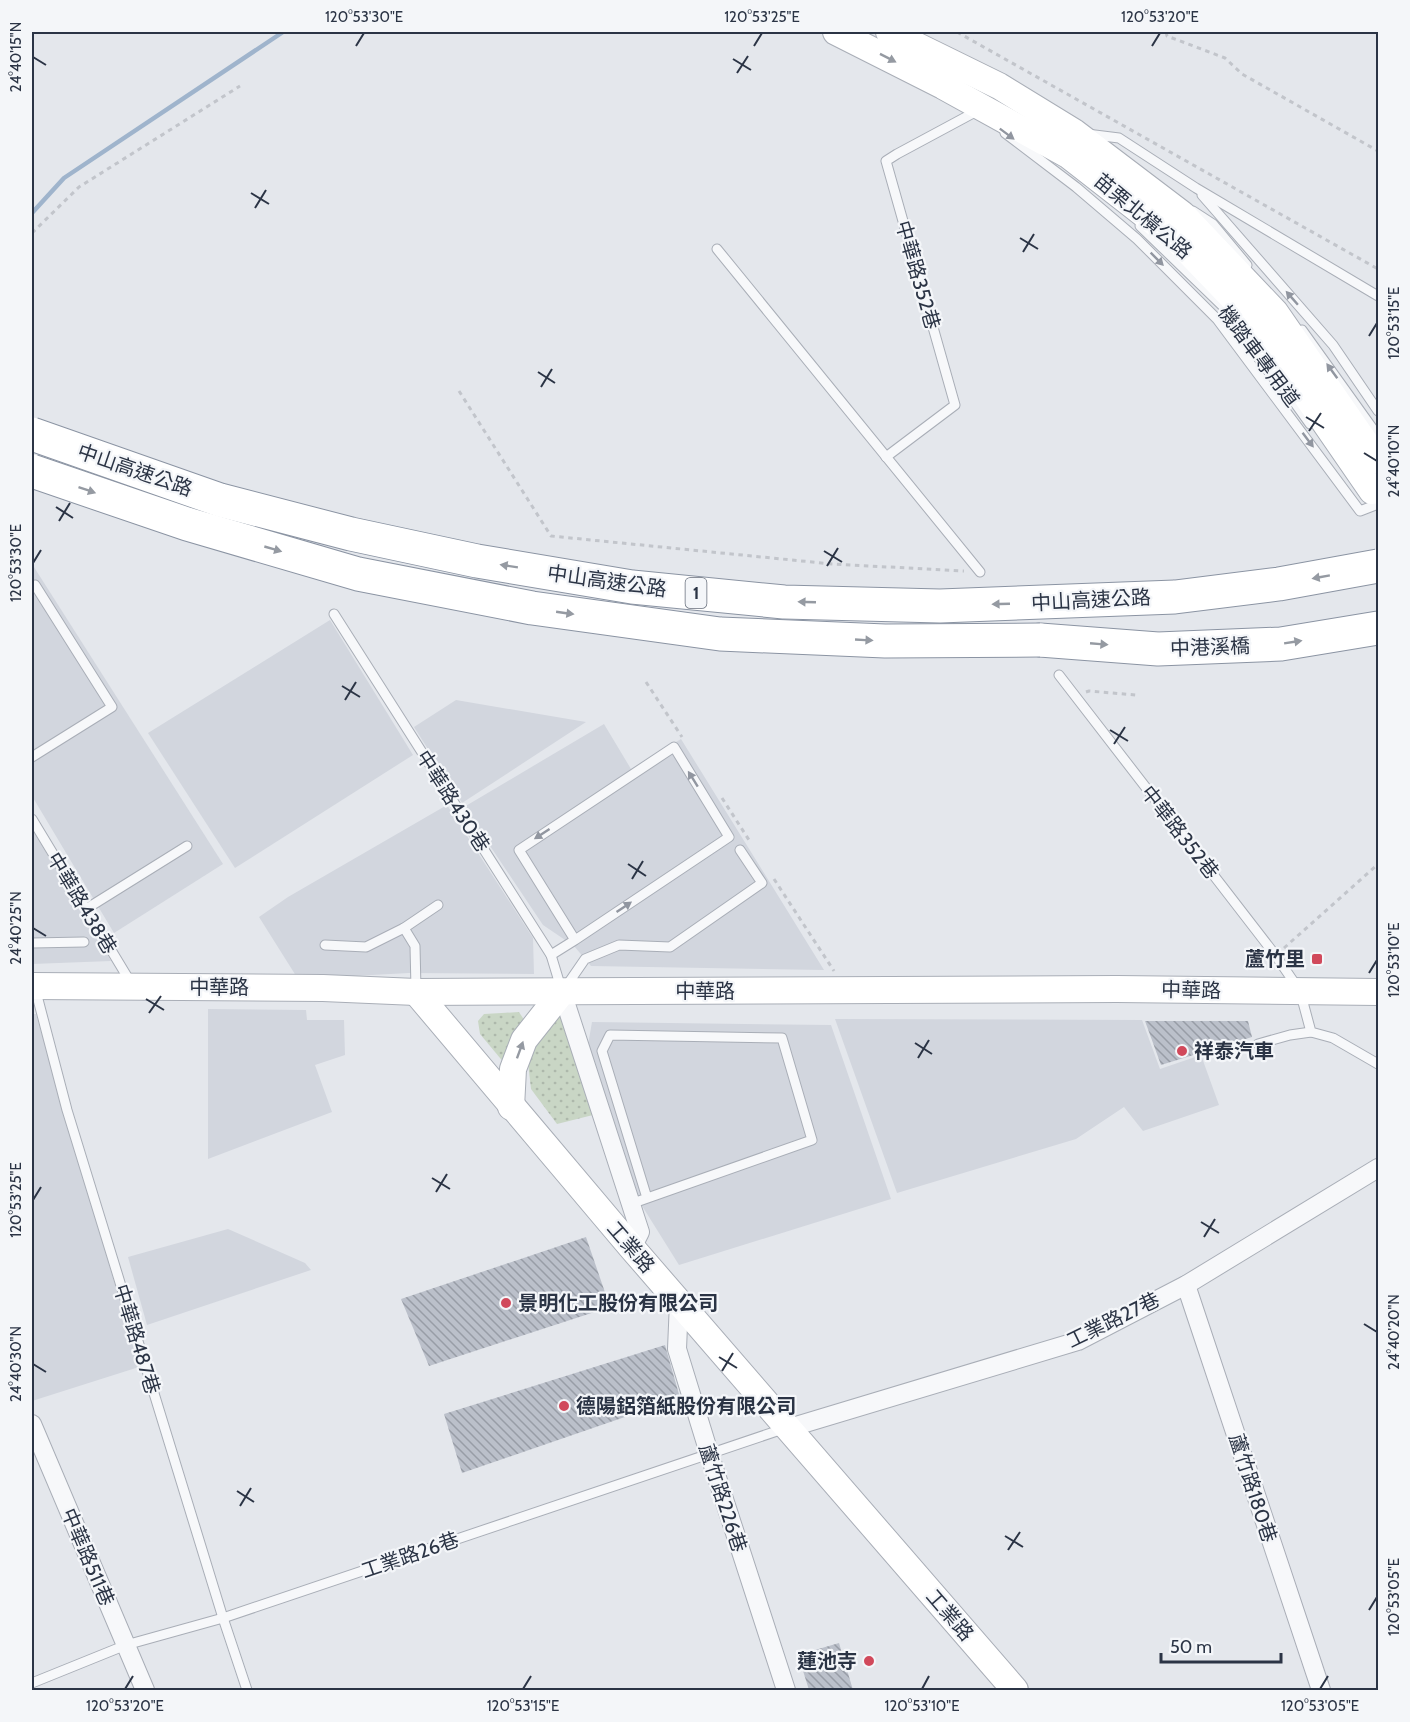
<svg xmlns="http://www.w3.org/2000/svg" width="1410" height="1722" viewBox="0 0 1410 1722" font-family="Cabin,'Noto Sans TC',sans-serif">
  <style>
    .built { fill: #d2d6de }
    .grass { fill: url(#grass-dots) }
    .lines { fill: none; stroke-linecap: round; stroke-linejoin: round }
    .stream { stroke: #9fb4cc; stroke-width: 4.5 }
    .building { fill: url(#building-back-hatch) }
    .lane-casing { stroke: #a9aeb7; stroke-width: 11 }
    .street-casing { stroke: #a9aeb7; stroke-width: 20 }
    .secondary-casing { stroke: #a9aeb7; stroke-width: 28 }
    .highway-casing { stroke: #8b94a3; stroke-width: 35 }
    .path { stroke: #c2c5cb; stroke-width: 3; stroke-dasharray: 4.5 4.5; stroke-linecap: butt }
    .lane { stroke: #f7f8fa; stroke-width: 9 }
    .street { stroke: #f7f8fa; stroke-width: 18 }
    .secondary { stroke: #fff; stroke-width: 26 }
    .highway { stroke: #fff; stroke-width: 33 }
    .highway-bridge-casing { stroke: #8b94a3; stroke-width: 35; stroke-linecap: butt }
    .highway-bridge { stroke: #fff; stroke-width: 33 }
    .oneway { fill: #959aa2 }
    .oneway2 { fill: #9196a0 }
    .ticks { fill: none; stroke: #2b3445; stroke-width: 2 }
    .poi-dot { fill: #d1495b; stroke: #f4f6f9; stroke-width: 2 }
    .labels { text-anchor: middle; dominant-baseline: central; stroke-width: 4.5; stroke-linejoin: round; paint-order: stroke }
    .shield { fill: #f4f6f9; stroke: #676e7b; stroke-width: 1.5 }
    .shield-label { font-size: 18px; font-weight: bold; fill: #2b3445 }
    .street-label { font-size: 20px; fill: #2b3445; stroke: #f4f6f9 }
    .poi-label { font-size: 20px; font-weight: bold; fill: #2b3445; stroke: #f4f6f9; text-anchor: start }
    .neatline { fill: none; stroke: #2b3445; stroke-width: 2 }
    .ticks-label { font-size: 15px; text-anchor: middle; fill: #2b3445 }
  </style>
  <defs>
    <pattern id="grass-dots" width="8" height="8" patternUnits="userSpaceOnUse" patternTransform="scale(1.5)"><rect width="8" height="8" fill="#c9d6c5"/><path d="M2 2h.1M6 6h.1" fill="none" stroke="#adb8ab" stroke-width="1.8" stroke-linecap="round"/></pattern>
    <pattern id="building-back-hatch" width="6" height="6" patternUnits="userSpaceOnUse" patternTransform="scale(1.5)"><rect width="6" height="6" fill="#bbc0ca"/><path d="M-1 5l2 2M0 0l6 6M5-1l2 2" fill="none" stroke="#989da6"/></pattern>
  </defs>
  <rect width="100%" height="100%" fill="#e4e7ec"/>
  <g class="built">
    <path d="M32 564 223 864 114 933 32 796Z"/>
    <path d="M330 620 413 755 235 868 148 733Z"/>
    <path d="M456 700 586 722 462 803 414 727Z"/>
    <path d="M604 724 631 769 681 739 824 970 591 966 574 946 543 925 464 807Z"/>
    <path d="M447 805 533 938 534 974 409 973 298 979 259 917 288 897Z"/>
    <path d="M32 829 111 961 32 964Z"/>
    <path d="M208 1009 306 1010 307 1020H344L345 1055 315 1065 332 1112 208 1159Z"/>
    <path d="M32 1014H36L139 1367 32 1401Z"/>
    <path d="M835 1019 1142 1020 1160 1069 1201 1055 1219 1105 1143 1131 1124 1107 1076 1139 897 1193Z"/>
    <path d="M592 1022 831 1025 891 1199 679 1265 639 1201 588 1045Z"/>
    <path d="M228 1229 305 1263 311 1270 147 1325 128 1257Z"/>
  </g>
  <g class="grass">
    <path d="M560 1011 593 1115 557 1124 531 1089 527 1054Z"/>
    <path d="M519 1012 526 1023 505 1064 480 1034 478 1021 484 1014Z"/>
  </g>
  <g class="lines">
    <path class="stream" d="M32 213 64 178 283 32"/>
  </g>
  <g class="building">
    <path d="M1145 1021H1248L1252 1037 1161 1065Z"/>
    <path d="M586 1237 610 1307 429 1366 401 1299Z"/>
    <path d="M665 1345 680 1398 462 1473 444 1414Z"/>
    <path d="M839 1643 853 1690H809L798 1655Z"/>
  </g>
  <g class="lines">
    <defs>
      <g id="lane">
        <path d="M1005 133 1076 187 1137 239 1217 319 1360 511 1378 504"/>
        <path d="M1087 134 1119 138 1196 188 1378 296"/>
        <path d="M1202 195 1333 345 1378 411"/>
        <path d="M1193 211 1213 224 1247 265"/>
        <path d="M1140 226 1233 316 1310 424"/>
        <path d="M717 249 980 572"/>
        <path d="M1302 330 1378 436"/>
        <path d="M886 457 955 405 886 161 897 154 977 111"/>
        <path d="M32 587 35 585 112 707 32 757"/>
        <path d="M334 614 551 955 561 988"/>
        <path d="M1059 675 1276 956 1300 991 1311 1032 1333 1038 1378 1064"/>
        <path d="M32 819 131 983"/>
        <path d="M86 909 187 846"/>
        <path d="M32 943 84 942"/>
        <path d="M325 945 366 947 404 928"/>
        <path d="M551 955 575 940 729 837 674 747 519 850 575 940"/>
        <path d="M35 988 67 1110 223 1618 247 1690"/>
        <path d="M565 988 585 959 619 945 670 947 762 883 740 850"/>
        <path d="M416 989 415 946 404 928 438 905"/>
        <path d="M1258 1044 1290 1035 1311 1032"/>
        <path d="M631 1204 639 1201 812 1140 782 1038 610 1035 602 1051 647 1198"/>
        <path d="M32 1683 126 1645 223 1618 786 1428"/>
      </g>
      <g id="street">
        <path d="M562 992 640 1232 632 1248"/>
        <path d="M1186 1285 1321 1690"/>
        <path d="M679 1302 677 1349 709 1453 786 1690"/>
        <path d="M32 1424 145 1690"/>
        <path d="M789 1428 1078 1341 1186 1285 1378 1168"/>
      </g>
      <g id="secondary">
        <path d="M836 32 943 86 1068 155 1177 240 1254 320 1372 491"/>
        <path d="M889 32 999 86 1074 132 1182 214 1275 312 1378 461"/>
        <path d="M32 986 323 988 416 992 1117 989 1378 992"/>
        <path d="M416 992 632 1248 1015 1690"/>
        <path d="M511 1107 513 1069 524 1040 562 992"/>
      </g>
      <path id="highway" d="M1040 640 1158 649 1281 644 1378 628"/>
    </defs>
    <use href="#lane" class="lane-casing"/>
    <use href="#street" class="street-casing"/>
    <use href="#secondary" class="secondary-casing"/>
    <use href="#highway" class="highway-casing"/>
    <g class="path">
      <path d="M957 32 1378 269"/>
      <path d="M1166 32 1167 36 1225 58 1242 74 1378 151"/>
      <path d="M32 233 79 187 240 86"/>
      <path d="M459 391 551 536 832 564 964 571"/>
      <path d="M646 682 682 737"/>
      <path d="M1086 692 1089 691 1136 695"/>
      <path d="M722 798 749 840"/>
      <path d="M774 879 834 971"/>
      <path d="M1284 948 1378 864"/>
    </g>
    <use href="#lane" class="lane"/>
    <use href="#street" class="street"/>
    <use href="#secondary" class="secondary"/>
    <use href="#highway" class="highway"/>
    <defs>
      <g id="highway-bridge">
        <path d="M32 434 220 500 351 534 477 561 632 587 784 602 940 606 1175 597 1279 584 1378 566"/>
        <path d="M32 471 187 524 358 574 532 608 720 634 885 641 1040 640"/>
      </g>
    </defs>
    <use href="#highway-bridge" class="highway-bridge-casing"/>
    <use href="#highway-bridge" class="highway-bridge"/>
  </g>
  <defs><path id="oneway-solid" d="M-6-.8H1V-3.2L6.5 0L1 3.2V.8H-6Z" transform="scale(1.5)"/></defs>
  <g class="oneway">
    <use href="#oneway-solid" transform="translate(888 58) rotate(27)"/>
    <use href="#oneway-solid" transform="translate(87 490) rotate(19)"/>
    <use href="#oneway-solid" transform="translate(273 549) rotate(16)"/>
    <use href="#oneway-solid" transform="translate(509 566) rotate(-171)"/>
    <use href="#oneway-solid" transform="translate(1321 577) rotate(170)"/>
    <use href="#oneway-solid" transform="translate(807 602) rotate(-178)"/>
    <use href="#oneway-solid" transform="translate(1001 604) rotate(178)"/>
    <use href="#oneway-solid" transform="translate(565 613) rotate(8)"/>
    <use href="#oneway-solid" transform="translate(864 640) rotate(3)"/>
    <use href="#oneway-solid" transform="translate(1293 642) rotate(-9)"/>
    <use href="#oneway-solid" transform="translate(1099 644) rotate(5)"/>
    <use href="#oneway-solid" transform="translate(520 1050) rotate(-70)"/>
  </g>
  <g class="oneway2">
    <use href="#oneway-solid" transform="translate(1007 134) rotate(37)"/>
    <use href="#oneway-solid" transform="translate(1157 259) rotate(45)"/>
    <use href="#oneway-solid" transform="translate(1292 298) rotate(-131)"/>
    <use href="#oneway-solid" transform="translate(1332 371) rotate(-126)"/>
    <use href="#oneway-solid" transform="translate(1308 440) rotate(53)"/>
    <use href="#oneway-solid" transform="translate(693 779) rotate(-122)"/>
    <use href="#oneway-solid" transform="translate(542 834) rotate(147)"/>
    <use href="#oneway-solid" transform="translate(624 907) rotate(-34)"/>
  </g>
  <path class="ticks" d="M356 46 364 33M754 46 762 33M1152 46 1160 33M33 57 46 65M733 59 751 70M737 73 748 56M251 193 269 204M255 208 266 190M1020 238 1038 249M1023 252 1034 234M1369 336 1377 323M538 372 555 383M541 387 552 369M1306 417 1324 428M1309 431 1321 413M1364 453 1377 461M56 507 73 518M59 521 70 503M824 551 842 562M33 563 41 550M827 566 838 548M342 686 360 697M345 700 356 682M1110 730 1128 741M1114 744 1125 727M628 864 646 876M632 879 643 861M33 928 46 936M1369 973 1377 960M146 999 164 1010M149 1013 161 996M915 1043 932 1054M918 1058 929 1040M432 1178 450 1189M436 1192 447 1174M33 1200 41 1187M1201 1222 1219 1233M1204 1237 1215 1219M1364 1324 1377 1332M719 1357 737 1368M33 1364 46 1372M722 1371 733 1353M237 1491 254 1502M240 1506 251 1488M1005 1536 1023 1547M1008 1550 1020 1532M1369 1610 1377 1597M125 1689 133 1676M523 1689 531 1676M922 1689 929 1676M1320 1689 1328 1676"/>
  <g class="poi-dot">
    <rect x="1311" y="953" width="12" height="12" rx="3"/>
    <circle cx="1182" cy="1051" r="6"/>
    <circle cx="506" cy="1303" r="6"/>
    <circle cx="564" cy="1406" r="6"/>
    <circle cx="869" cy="1661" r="6"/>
  </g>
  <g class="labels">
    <rect class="shield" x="685.5" y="578" width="21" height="30" rx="4.5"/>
    <g class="shield-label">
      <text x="696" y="593">1</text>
    </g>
    <g class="street-label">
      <text transform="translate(1143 216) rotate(40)">苗栗北橫公路</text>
      <text transform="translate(918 275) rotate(74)">中華路352巷</text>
      <text transform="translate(1259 356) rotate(53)">機踏車專用道</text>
      <text transform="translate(135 470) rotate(19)">中山高速公路</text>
      <text transform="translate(607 581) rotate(8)">中山高速公路</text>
      <text transform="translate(1091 600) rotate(-3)">中山高速公路</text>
      <text transform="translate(1210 647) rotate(-2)">中港溪橋</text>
      <text transform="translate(453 801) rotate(57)">中華路430巷</text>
      <text transform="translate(1180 832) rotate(52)">中華路352巷</text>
      <text transform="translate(82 903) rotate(59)">中華路438巷</text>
      <text x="219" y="987">中華路</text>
      <text transform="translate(1191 990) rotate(1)">中華路</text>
      <text x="705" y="991">中華路</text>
      <text transform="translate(631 1247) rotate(49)">工業路</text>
      <text transform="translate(1113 1320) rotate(-26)">工業路27巷</text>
      <text transform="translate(137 1339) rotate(73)">中華路487巷</text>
      <text transform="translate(1253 1488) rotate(72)">蘆竹路180巷</text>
      <text transform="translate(723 1498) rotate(72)">蘆竹路226巷</text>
      <text transform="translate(410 1555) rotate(-19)">工業路26巷</text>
      <text transform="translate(88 1557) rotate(67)">中華路511巷</text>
      <text transform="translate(950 1615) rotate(49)">工業路</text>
    </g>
    <g class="poi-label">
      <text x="1305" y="959" text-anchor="end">蘆竹里</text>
      <text x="1194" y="1051">祥泰汽車</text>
      <text x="518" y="1303">景明化工股份有限公司</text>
      <text x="576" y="1406">德陽鋁箔紙股份有限公司</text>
      <text x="857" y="1661" text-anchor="end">蓮池寺</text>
    </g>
  </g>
  <rect width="1410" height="1722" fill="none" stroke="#f4f6f9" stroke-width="66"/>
  <path d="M1161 1653v9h120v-9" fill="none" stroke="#2b3445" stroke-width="3"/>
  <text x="1170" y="1653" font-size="18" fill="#2b3445" stroke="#f4f6f9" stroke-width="4.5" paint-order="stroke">50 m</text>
  <rect x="33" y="33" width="1344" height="1656" class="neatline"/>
  <g class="ticks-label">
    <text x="364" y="22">120°53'30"E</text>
    <text x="762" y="22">120°53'25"E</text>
    <text x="1160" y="22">120°53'20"E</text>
    <text transform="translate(16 57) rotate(-90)" y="5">24°40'15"N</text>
    <text transform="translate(1394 323) rotate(-90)" y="5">120°53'15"E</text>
    <text transform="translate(1394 461) rotate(-90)" y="5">24°40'10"N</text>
    <text transform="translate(16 563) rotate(-90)" y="5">120°53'30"E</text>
    <text transform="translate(16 928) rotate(-90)" y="5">24°40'25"N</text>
    <text transform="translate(1394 960) rotate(-90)" y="5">120°53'10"E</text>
    <text transform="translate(16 1200) rotate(-90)" y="5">120°53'25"E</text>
    <text transform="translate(1394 1332) rotate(-90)" y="5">24°40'20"N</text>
    <text transform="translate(16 1364) rotate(-90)" y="5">24°40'30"N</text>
    <text transform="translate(1394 1597) rotate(-90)" y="5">120°53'05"E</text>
    <text x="125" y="1711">120°53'20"E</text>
    <text x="523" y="1711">120°53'15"E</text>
    <text x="922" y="1711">120°53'10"E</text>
    <text x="1320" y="1711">120°53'05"E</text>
  </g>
</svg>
